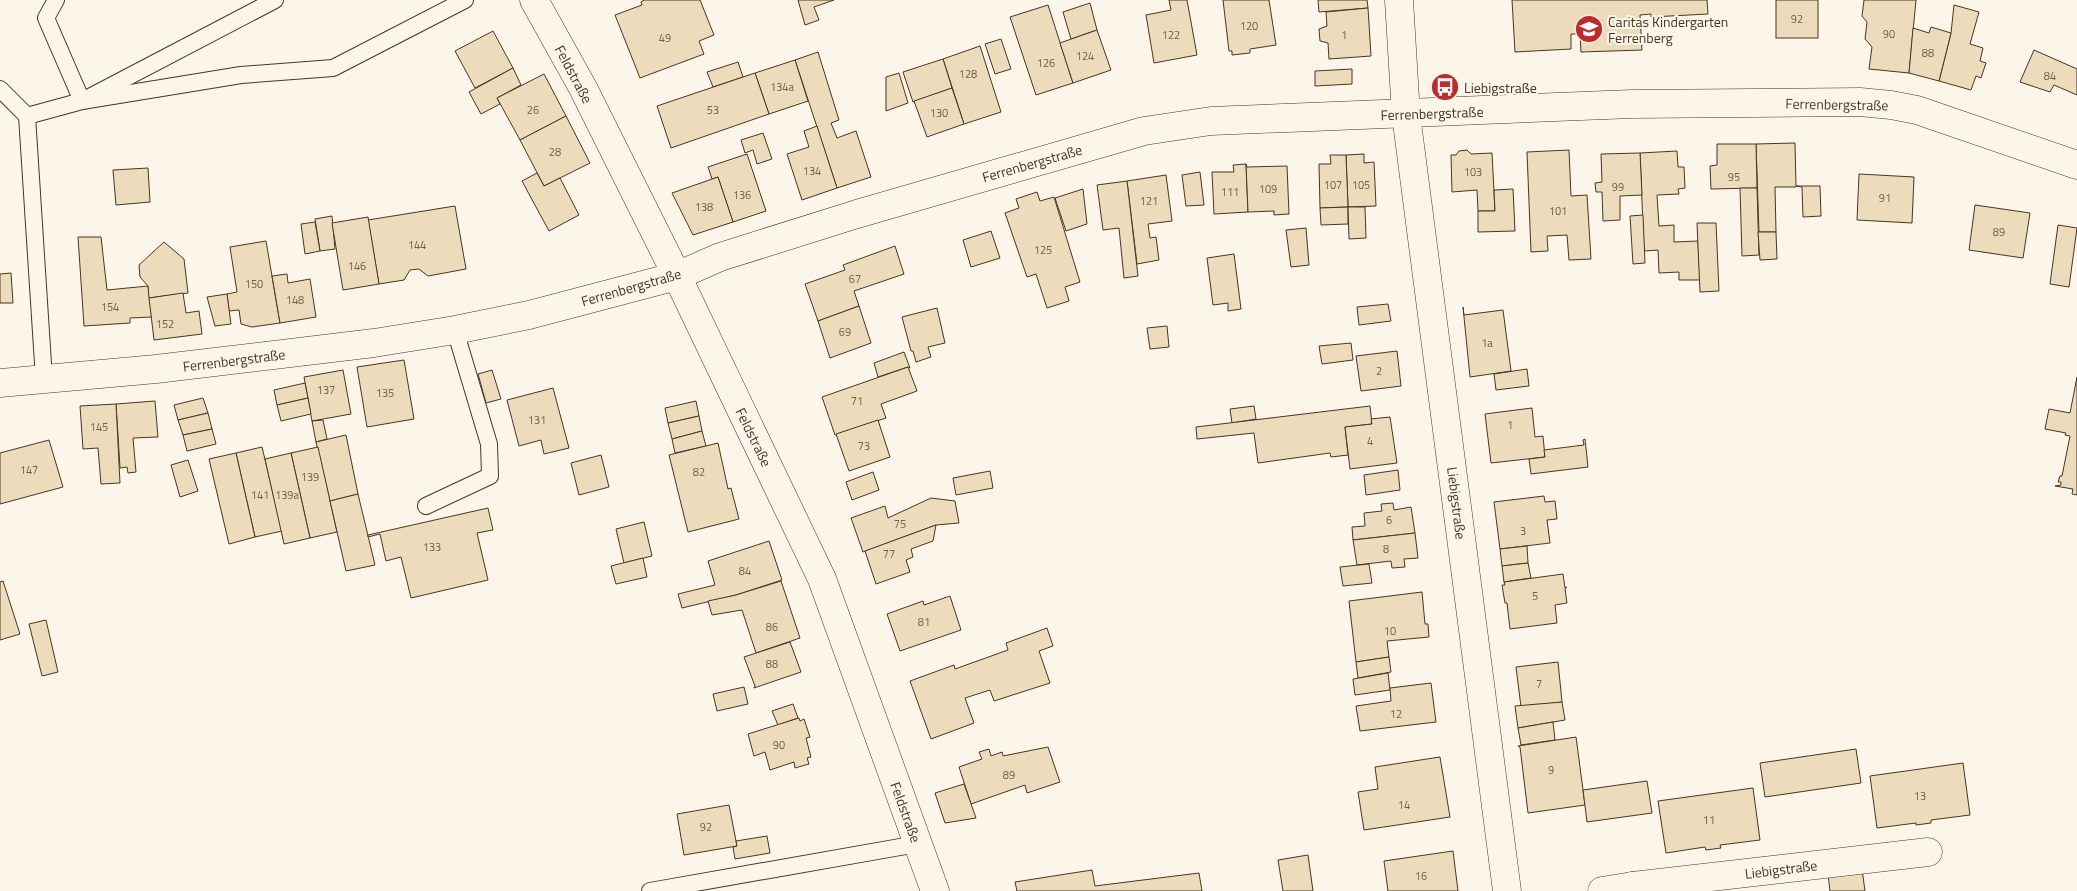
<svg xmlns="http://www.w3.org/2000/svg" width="2077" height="891" viewBox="0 0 2077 891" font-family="'Titillium Web',sans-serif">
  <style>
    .building { fill: #ecdcbc; stroke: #4a3520 }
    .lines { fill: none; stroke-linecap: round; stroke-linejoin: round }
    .service-casing { stroke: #4a3520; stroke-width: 18 }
    .minor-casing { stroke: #4a3520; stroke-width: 29 }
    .service { stroke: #fbf6e9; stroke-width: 16 }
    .minor { stroke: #fbf6e9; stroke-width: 28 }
    .labels { text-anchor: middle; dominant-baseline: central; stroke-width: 4; stroke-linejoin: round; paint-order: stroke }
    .number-label { font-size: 11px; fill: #725f47 }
    .poi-label { font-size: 14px; fill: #4a3520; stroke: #fbf6e9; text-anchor: start }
    .street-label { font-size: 14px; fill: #4a3520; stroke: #fbf6e9 }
  </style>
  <rect width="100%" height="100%" fill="#fbf6e9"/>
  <g class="building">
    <path d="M644 0H700L714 35 699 41 704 54 640 78 615 15 642 5 641 2Z"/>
    <path d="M798 0H834L814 7 819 20 805 25Z"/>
    <path d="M1169 0H1187L1197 55 1154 63 1146 15 1171 10Z"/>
    <path d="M1223 0H1269L1276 45 1250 49V53L1232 55V51H1229Z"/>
    <path d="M1318 0H1367L1368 8 1319 12Z"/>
    <path d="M1512 0H1707L1708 14 1651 17V14L1640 15 1642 50 1581 52 1580 34H1571V49L1515 52Z"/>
    <rect x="1776" y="0" width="42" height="38"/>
    <path d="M1864 0H1916L1909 73 1869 69 1872 47 1865 39 1867 22 1862 16Z"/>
    <path d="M1090 3 1097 30 1071 39 1063 12Z"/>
    <path d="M1048 5 1073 83 1036 95 1010 17Z"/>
    <path d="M1954 5 1979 12 1970 44 1983 48 1980 61 1986 63 1981 78 1976 76 1971 90 1939 81 1951 33Z"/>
    <path d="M1368 8 1371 56 1329 59 1328 43 1320 41 1319 29 1327 26 1326 12Z"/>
    <path d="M1931 27 1951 33 1939 81 1909 73 1913 28 1929 33Z"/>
    <path d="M1097 30 1111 70 1073 83 1060 43Z"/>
    <path d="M493 31 513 68 475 88 455 51Z"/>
    <path d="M1001 39 1011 69 995 74 985 44Z"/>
    <path d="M980 46 1001 112 964 124 943 59Z"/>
    <path d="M2034 50 2077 69V95L2054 85 2050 92 2020 82Z"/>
    <path d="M818 52 839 120 831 123 837 138 856 131 871 177 837 188 795 60Z"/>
    <path d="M943 59 952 88 913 102 903 72Z"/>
    <path d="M795 60 808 101 769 114 755 73Z"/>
    <path d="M738 62 743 77 713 87 707 72Z"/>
    <path d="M513 68 521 85 497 98 500 104 481 114 469 92Z"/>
    <path d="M1352 69V84L1315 86V71Z"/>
    <path d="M755 73 769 114 671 148 657 106Z"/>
    <path d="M899 73 908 103 886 111V77Z"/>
    <path d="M544 74 566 116 520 140 497 98Z"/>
    <path d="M952 88 964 124 927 137 914 101Z"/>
    <path d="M566 116 590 163 544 186 520 140Z"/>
    <path d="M817 126 837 188 802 200 787 154 809 147 804 131Z"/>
    <path d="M763 133 772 159 757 164 753 150 745 153 741 140Z"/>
    <path d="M1795 143 1796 187H1775L1776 232H1759L1756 144Z"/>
    <path d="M1717 144H1756L1757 188 1711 189 1710 166 1717 165Z"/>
    <path d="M1467 150 1471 154 1492 153 1495 211H1478L1477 190 1452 192 1451 155H1456L1459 151Z"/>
    <path d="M1569 150 1571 196 1587 195 1591 259 1569 260 1567 235 1547 236 1548 251 1531 252 1527 152Z"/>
    <path d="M1677 151 1678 167H1684L1685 188 1678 189 1679 194 1657 195 1659 226 1674 225V242L1698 241 1700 280H1679V272L1659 273 1658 250 1644 251 1640 153Z"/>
    <path d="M1640 153 1642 195 1620 196V220L1603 221 1602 192H1596L1595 183 1602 182 1601 154Z"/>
    <path d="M747 154 766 211 733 222 718 177 712 179 708 167Z"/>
    <path d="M1364 154V163L1374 162 1376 206 1348 207 1346 155Z"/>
    <path d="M1330 155H1346L1348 207 1320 208 1319 164H1331Z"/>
    <path d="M1246 164 1248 212 1214 214 1212 172H1234L1233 165Z"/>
    <path d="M1246 164 1247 167 1287 166 1289 214 1274 215V211L1248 212Z"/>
    <path d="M148 168 150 202 116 205 113 170Z"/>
    <path d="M1200 172 1204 205 1186 206 1182 175Z"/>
    <path d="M537 173 544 186 560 178 579 215 549 231 522 181Z"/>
    <path d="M1859 174 1914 177 1912 223 1857 220Z"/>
    <path d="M1166 175 1172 221 1148 224 1150 238 1156 237 1159 260 1137 264 1127 181Z"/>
    <path d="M718 177 733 222 693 235 672 193Z"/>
    <path d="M1127 181 1138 276 1124 278 1119 228 1103 230 1097 185Z"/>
    <path d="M1796 186H1820L1821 216 1803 217 1802 187Z"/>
    <path d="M1740 188H1757L1759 255 1742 256Z"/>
    <path d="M1083 189 1087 224 1066 231 1055 198Z"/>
    <path d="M1513 189 1515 231 1478 232V211H1495L1494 190Z"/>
    <path d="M1037 192 1040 201 1054 197 1080 282 1065 287 1069 301 1047 308 1036 274 1027 277 1005 213 1019 208 1016 199Z"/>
    <path d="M1975 205 2030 213 2023 258 1969 250Z"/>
    <path d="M455 206 466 269 428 276 419 269 410 270 404 280 379 284 368 220Z"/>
    <path d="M1348 207V224L1321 225 1320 208Z"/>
    <path d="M1348 207H1365L1366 238 1349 239Z"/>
    <path d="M1643 215 1645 263 1633 264 1630 216Z"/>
    <path d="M332 216 335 249 320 251 315 219Z"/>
    <path d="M368 217 379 284 343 290 332 223Z"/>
    <path d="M315 222 320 251 305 254 301 224Z"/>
    <path d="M1697 223H1716L1719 291 1700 292Z"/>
    <path d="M2058 225 2077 228 2069 287 2050 284Z"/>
    <path d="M1306 228 1309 265 1291 267 1286 230Z"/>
    <path d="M991 231 1000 258 971 267 963 240Z"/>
    <path d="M1758 232H1776L1777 259 1760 260Z"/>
    <path d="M78 237H101L107 290 148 286 152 317 130 318V323L84 326Z"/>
    <path d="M266 241 280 323 252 327 241 324 239 310 229 311 227 294 237 292 230 247Z"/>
    <path d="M164 242 184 259 188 293 149 298 148 286 140 277 139 265Z"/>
    <path d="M895 246 904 274 854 291 859 306 818 321 805 284 845 270 843 265Z"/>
    <path d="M1234 254 1241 309 1228 311V303L1213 305 1207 258Z"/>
    <path d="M11 273 13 303H0V274Z"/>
    <path d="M287 274 288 283 310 279 316 317 280 323 272 276Z"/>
    <path d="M183 293 186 313 199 311 202 334 154 340 149 298Z"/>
    <path d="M227 294 231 324 215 326 207 297Z"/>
    <path d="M1388 304 1391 321 1359 325 1357 307Z"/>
    <path d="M859 306 871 343 830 358 818 321Z"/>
    <path d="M1463 307 1464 315 1503 310 1511 371 1470 377Z"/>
    <path d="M937 308 945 343 928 347 931 357 916 362 913 351H911L902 317Z"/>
    <path d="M1167 326 1169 347 1150 349 1147 328Z"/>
    <path d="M1351 343 1353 360 1322 364 1319 346Z"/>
    <path d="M1397 351 1401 386 1361 391 1356 356Z"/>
    <path d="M904 352 910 368 908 367 878 377 874 363Z"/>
    <path d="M404 360 414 419 367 427 357 367Z"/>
    <path d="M908 367 917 391 881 404 886 418 835 435 822 397Z"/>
    <path d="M1527 369 1529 386 1496 390 1494 374Z"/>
    <path d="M343 370 351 414 312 421 304 377Z"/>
    <path d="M492 370 501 399 486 403 478 374Z"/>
    <path d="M2077 377V495L2072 494 2073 489 2055 486 2061 485V482H2058L2060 476H2062L2070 436 2065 435 2066 433 2045 429 2049 409 2070 413Z"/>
    <path d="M305 383 308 398 277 405 274 390Z"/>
    <path d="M553 388 569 448 544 454 541 440 519 446 507 400Z"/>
    <path d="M203 398 208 413 178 420 174 405Z"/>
    <path d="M308 398 311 414 281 421 277 405Z"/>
    <path d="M155 401 158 437 133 438 136 472 128 473 127 467 120 468 116 404Z"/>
    <path d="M696 401 699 416 668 423 665 408Z"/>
    <path d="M116 404 120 483 101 484 98 448 83 449 80 406Z"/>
    <path d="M1254 406 1256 419 1232 423 1230 409Z"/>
    <path d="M1370 406 1372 424 1345 427 1348 455 1331 457 1330 453 1258 463 1254 433 1197 439 1196 427Z"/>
    <path d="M1532 408 1535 437 1543 436 1545 457 1491 463 1485 414Z"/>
    <path d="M208 413 212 429 183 435 178 420Z"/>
    <path d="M699 416 702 431 672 439 668 423Z"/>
    <path d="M1390 417 1397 463 1350 469 1345 427 1372 424 1371 419Z"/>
    <path d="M323 420 327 439 316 442 312 421Z"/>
    <path d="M878 420 890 457 849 471 836 434Z"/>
    <path d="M212 429 216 444 187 451 183 435Z"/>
    <path d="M702 431 706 446 675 453 672 439Z"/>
    <path d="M346 435 358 494 330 501 316 442Z"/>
    <path d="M1585 439 1588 467 1531 474 1529 459 1545 457 1544 450 1584 445 1583 440Z"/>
    <path d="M49 440 63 487 0 504V453Z"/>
    <path d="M718 443 728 489 731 488 739 519 688 532 669 455Z"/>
    <path d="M262 447 282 531 255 537 236 453Z"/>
    <path d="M318 447 337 532 310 538 291 453Z"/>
    <path d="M236 453 255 537 229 544 209 459Z"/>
    <path d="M291 453 310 538 284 544 265 459Z"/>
    <path d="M601 455 609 487 579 495 571 463Z"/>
    <path d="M188 460 198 491 180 497 171 465Z"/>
    <path d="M1398 470 1400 490 1366 495 1364 475Z"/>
    <path d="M990 471 993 488 956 495 953 478Z"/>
    <path d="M873 472 879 490 852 500 846 482Z"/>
    <path d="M358 494 375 565 346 571 330 501Z"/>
    <path d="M1544 496 1545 502 1555 501 1557 519 1547 520 1550 543 1500 549 1494 502Z"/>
    <path d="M931 498 955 501 959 523 936 525 863 552 851 518 885 506 888 518Z"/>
    <path d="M1393 503 1394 510 1411 507 1415 533 1353 540 1352 527 1365 526 1364 513 1382 511 1381 504Z"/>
    <path d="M488 508 493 530 477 533 488 580 411 598 401 557 386 561 380 534 368 537V535Z"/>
    <path d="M644 522 652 556 624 563 616 529Z"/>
    <path d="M936 525 933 541 911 549 913 557 906 560 910 572 876 584 865 551Z"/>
    <path d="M1415 533 1418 558 1404 559 1405 567 1392 568 1391 561 1357 565 1353 540Z"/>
    <path d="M769 541 782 580 736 595 682 608 678 594 715 585 708 561Z"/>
    <path d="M1527 546 1528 563 1502 566 1500 549Z"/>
    <path d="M643 558 647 577 616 584 611 566Z"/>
    <path d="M1528 563 1531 578 1504 582 1502 566Z"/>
    <path d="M1369 564 1372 583 1343 586 1340 567Z"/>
    <path d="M1563 574 1565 588 1567 587 1565 589 1567 603 1555 605 1557 623 1510 629 1507 603H1505L1502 585H1505L1504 582Z"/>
    <path d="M3 581 20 634 0 640V582Z"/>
    <path d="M781 581 800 638 756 653 742 610 712 615 708 601 736 595Z"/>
    <path d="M1422 592 1425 624H1428L1429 637 1387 641 1389 657 1356 662 1349 601Z"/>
    <path d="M950 596 961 630 900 651 887 614 923 601 924 605Z"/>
    <path d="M46 620 58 672 42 676 29 624Z"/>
    <path d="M1047 628 1053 646 1039 651 1050 683 994 701 990 690 965 698 974 723 931 739 910 681 954 665 955 669 1008 650 1006 643Z"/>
    <path d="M790 642 801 672 754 688 755 686 744 657Z"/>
    <path d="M1389 657 1391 672 1358 678 1356 662Z"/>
    <path d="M1558 662 1562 702 1521 707 1516 667Z"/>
    <path d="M1388 673 1390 690 1355 695 1353 679Z"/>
    <path d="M1431 683 1436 722 1360 731 1356 706 1391 701 1390 688Z"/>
    <path d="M744 687 748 704 717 711 713 694Z"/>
    <path d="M1562 702 1565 720 1518 728 1515 706Z"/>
    <path d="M793 704 798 718 778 725 772 711Z"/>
    <path d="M799 718 800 721 804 719 810 737 806 738 811 757 807 758 809 764 795 768 794 762 770 770 765 752 754 756 748 734Z"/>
    <path d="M1553 722 1555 740 1521 745 1518 728Z"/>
    <path d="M1576 737 1585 805 1528 813 1520 747 1518 746Z"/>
    <path d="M1048 747 1060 782 1027 793 1025 785 971 804 959 767 982 759 979 752 989 749 991 756 1002 752 1003 756Z"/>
    <path d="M1856 749 1861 783 1765 797 1760 763Z"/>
    <path d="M1440 757 1450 817 1364 830 1358 792 1378 789 1375 767Z"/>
    <path d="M1963 763 1970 815 1931 820V823L1916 825V823L1877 828 1870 776Z"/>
    <path d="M1647 781 1652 813 1587 822 1583 790Z"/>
    <path d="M964 784 976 818 945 823 935 793Z"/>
    <path d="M1753 788 1760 840 1720 845 1721 848 1706 850 1705 847 1666 853 1658 801Z"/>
    <path d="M729 805 737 846 684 855 677 814Z"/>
    <path d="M767 836 770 853 735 859 733 847 737 846 736 841Z"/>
    <path d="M1453 851 1458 891H1388L1384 861Z"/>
    <path d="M1308 855 1313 891H1283L1278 860Z"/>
    <path d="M1862 869 1865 891H1830L1828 874Z"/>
    <path d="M1092 870 1095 886 1199 873 1202 891H1017L1015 882Z"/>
  </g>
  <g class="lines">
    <defs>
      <g id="service">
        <path d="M56 0 46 18 82 101 275 0"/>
        <path d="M0 89 27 116 82 101 241 75 333 68 465 0"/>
        <path d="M27 116 44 379"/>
        <path d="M426 506 490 476 489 444 455 330"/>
        <path d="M650 891 917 844"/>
      </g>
      <g id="minor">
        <path d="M534 0 583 88 677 276 822 579 935 891"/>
        <path d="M1399 0 1406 115 1507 891"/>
        <path d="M0 383 156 369 374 343 455 330 529 315 677 276 720 257 857 214 1144 131 1211 121 1632 104 1860 102 1891 105 1917 110 2077 165"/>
        <path d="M1633 886 1928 852"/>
        <path d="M1602 891 1633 886 1634 891"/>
      </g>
    </defs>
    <use href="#service" class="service-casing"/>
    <use href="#minor" class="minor-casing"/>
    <use href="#service" class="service"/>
    <use href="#minor" class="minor"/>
  </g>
  <defs>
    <symbol id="school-disc" viewBox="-11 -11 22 22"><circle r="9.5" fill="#c62828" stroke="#fbf6e9"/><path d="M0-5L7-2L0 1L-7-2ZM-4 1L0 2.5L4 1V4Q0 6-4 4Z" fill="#fff"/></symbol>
    <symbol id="bus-disc" viewBox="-11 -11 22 22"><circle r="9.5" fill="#c62828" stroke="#fbf6e9"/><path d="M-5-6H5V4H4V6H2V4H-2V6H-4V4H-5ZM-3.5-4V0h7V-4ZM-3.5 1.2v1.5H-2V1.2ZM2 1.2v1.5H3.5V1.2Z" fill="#fff"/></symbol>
  </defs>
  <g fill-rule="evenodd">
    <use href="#school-disc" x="1573" y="13" width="32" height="32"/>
    <use href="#bus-disc" x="1429" y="71" width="32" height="32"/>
  </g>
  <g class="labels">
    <g class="number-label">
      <text x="1797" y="19">92</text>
      <text x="1249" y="26">120</text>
      <text x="1889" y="34">90</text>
      <text x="1171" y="35">122</text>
      <text x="1344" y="35">1</text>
      <text x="665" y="38">49</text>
      <text x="1928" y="53">88</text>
      <text x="1085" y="56">124</text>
      <text x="1046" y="63">126</text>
      <text x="968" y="74">128</text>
      <text x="2050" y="76">84</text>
      <text x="782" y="87">134a</text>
      <text x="533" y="110">26</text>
      <text x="713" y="110">53</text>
      <text x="939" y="113">130</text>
      <text x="555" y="152">28</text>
      <text x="812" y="171">134</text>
      <text x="1473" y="172">103</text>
      <text x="1734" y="177">95</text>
      <text x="1333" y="185">107</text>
      <text x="1361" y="185">105</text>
      <text x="1618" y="187">99</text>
      <text x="1268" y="189">109</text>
      <text x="1230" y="192">111</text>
      <text x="742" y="195">136</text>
      <text x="1885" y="198">91</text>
      <text x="1149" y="201">121</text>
      <text x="704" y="207">138</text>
      <text x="1558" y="211">101</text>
      <text x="1999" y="232">89</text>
      <text x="417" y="245">144</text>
      <text x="1043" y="250">125</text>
      <text x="357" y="266">146</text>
      <text x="855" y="279">67</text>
      <text x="254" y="284">150</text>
      <text x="295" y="300">148</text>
      <text x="110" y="307">154</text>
      <text x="165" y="324">152</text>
      <text x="845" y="332">69</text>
      <text x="1487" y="343">1a</text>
      <text x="1379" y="371">2</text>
      <text x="326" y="390">137</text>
      <text x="385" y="393">135</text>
      <text x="857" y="401">71</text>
      <text x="537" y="420">131</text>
      <text x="1510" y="425">1</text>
      <text x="99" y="427">145</text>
      <text x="1370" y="441">4</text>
      <text x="864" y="446">73</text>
      <text x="29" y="470">147</text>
      <text x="699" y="472">82</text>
      <text x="310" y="477">139</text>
      <text x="260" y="495">141</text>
      <text x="287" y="495">139a</text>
      <text x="1389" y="520">6</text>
      <text x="900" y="524">75</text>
      <text x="1523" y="531">3</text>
      <text x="432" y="547">133</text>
      <text x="1386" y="549">8</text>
      <text x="889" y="554">77</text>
      <text x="745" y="571">84</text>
      <text x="1535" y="596">5</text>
      <text x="924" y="622">81</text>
      <text x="772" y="627">86</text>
      <text x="1390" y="631">10</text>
      <text x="772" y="664">88</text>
      <text x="1539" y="684">7</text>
      <text x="1396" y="714">12</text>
      <text x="779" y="745">90</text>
      <text x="1551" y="770">9</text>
      <text x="1009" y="775">89</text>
      <text x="1920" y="796">13</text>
      <text x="1404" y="805">14</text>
      <text x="1709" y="820">11</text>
      <text x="706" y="827">92</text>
      <text x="1421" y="876">16</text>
    </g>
    <g class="poi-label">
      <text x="1608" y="21">Caritas Kindergarten<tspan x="1608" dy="16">Ferrenberg</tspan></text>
      <text x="1464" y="87">Liebigstraße</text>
    </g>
    <g class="street-label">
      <text transform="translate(574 74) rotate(62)">Feldstraße</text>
      <text transform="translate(1837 104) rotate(1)">Ferrenbergstraße</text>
      <text transform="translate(1432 113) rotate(-2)">Ferrenbergstraße</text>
      <text transform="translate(1032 163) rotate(-16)">Ferrenbergstraße</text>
      <text transform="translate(631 287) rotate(-16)">Ferrenbergstraße</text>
      <text transform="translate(234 360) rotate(-7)">Ferrenbergstraße</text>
      <text transform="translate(754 437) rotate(64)">Feldstraße</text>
      <text transform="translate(1457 503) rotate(83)">Liebigstraße</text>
      <text transform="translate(906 812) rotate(70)">Feldstraße</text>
      <text transform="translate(1781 869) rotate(-7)">Liebigstraße</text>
    </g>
  </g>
</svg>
